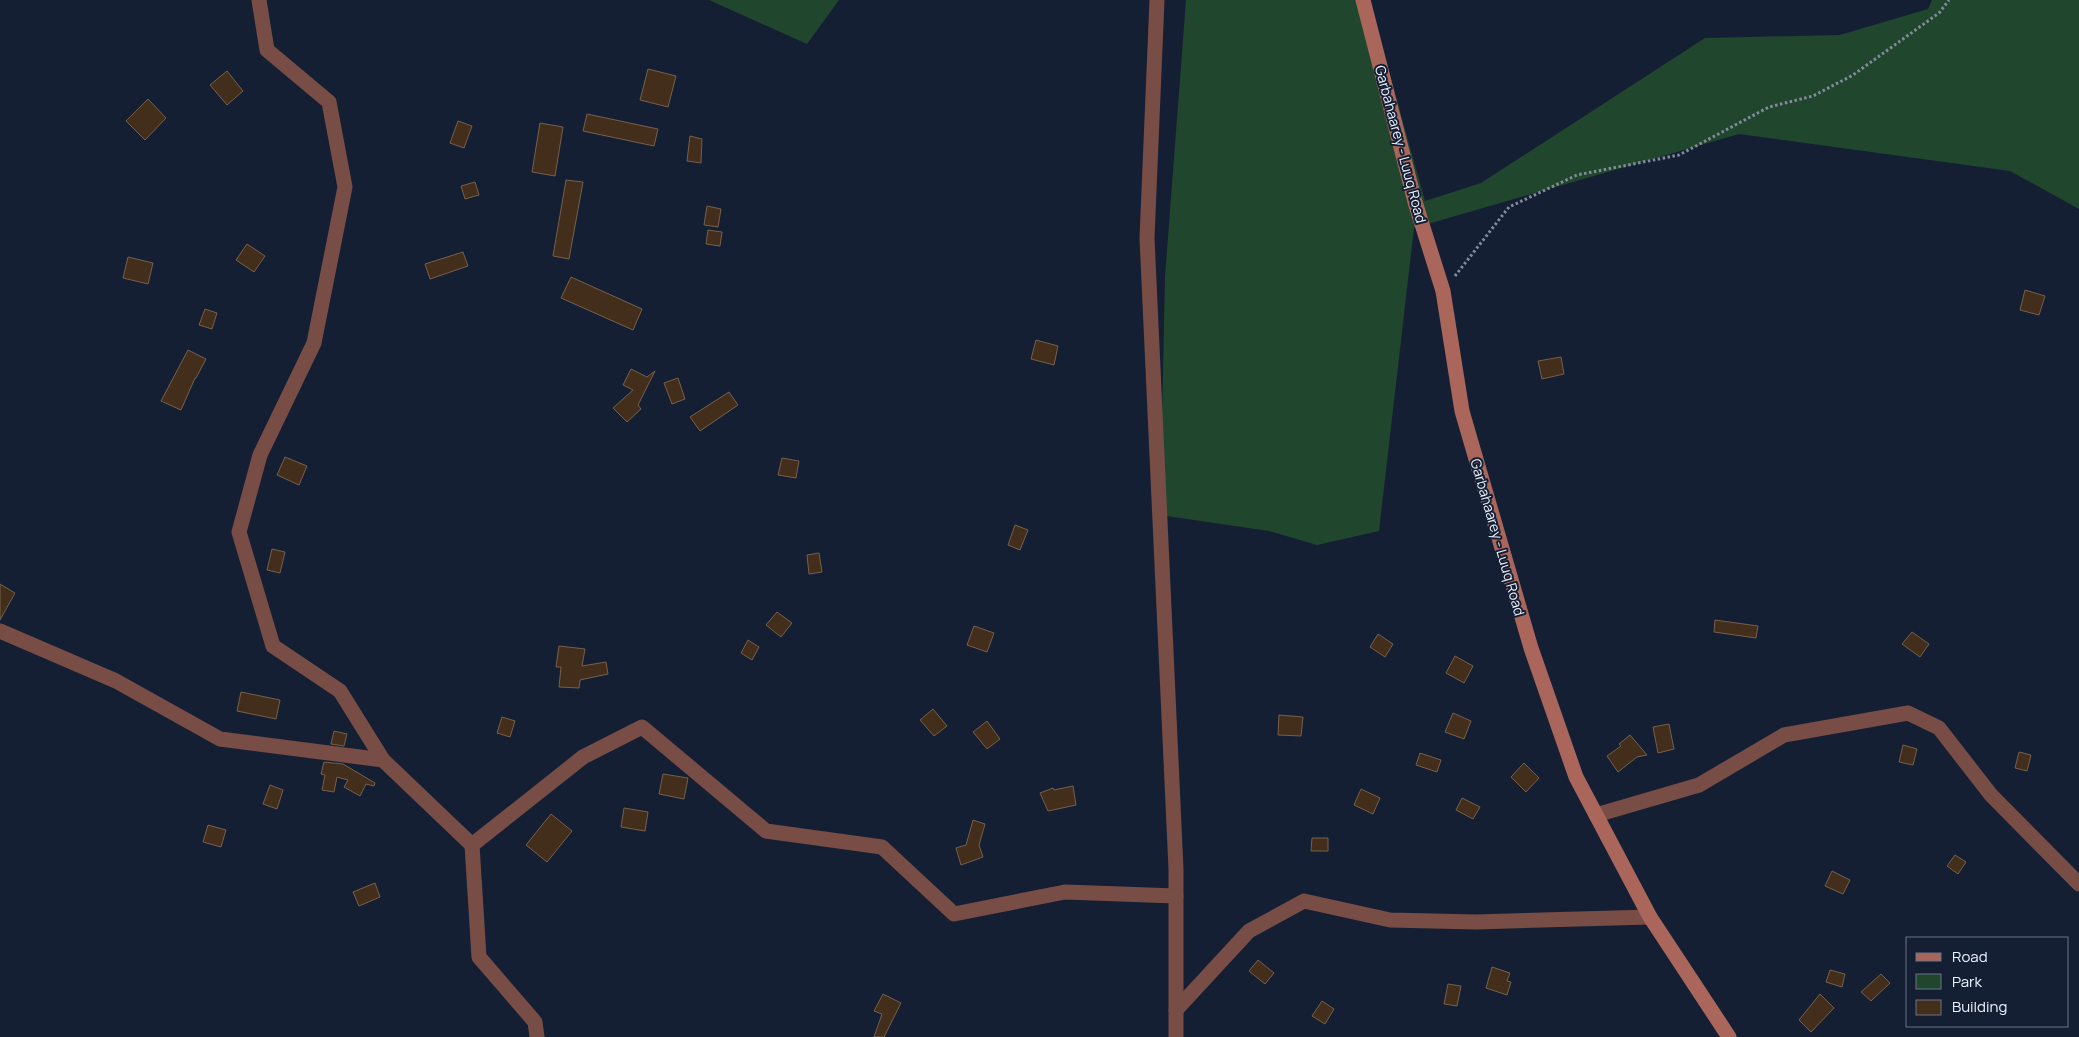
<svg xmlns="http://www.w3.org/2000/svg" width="2079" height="1037" viewBox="0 0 2079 1037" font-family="Manrope,sans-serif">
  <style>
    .green { fill: #21462e }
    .building { fill: #422e1b; stroke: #76604b }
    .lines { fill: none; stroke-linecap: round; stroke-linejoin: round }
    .path { stroke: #838b9b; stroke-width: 3; stroke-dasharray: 2.5 2.5; stroke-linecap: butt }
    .street { stroke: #784d46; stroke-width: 15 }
    .secondary { stroke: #aa665b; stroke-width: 15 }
    .labels { text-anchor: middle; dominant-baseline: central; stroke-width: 4; stroke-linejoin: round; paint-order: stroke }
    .street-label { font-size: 14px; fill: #edf3ff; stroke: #151f34 }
  </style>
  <rect width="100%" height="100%" fill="#151f34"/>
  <g class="green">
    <path d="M709 0H839L807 44Z"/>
    <path d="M1186 0H1369L1425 201 1481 183 1705 38 1840 35 1928 9 1932 0H2079V209L2010 171 1739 134 1414 228 1379 531 1317 545 1269 531 1160 515 1165 277Z"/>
  </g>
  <g class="building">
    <path d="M648 69 676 76 668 107 640 100Z"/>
    <path d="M227 71 243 91 227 105 210 85Z"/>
    <path d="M148 99 166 118 145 140 126 121Z"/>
    <path d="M587 114 658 129 654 146 583 131Z"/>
    <path d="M458 121 472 126 464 148 450 143Z"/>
    <path d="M540 123 563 127 555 176 532 172Z"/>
    <path d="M690 136 702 139 701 163 687 161Z"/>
    <path d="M566 180 583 182 569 259 553 256Z"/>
    <path d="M475 182 479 195 465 199 461 186Z"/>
    <path d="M707 206 721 209 718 227 704 225Z"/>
    <path d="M708 230 722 232 720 246 706 244Z"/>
    <path d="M247 244 265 256 254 272 236 260Z"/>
    <path d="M463 252 468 266 430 279 425 264Z"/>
    <path d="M128 257 153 263 148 284 123 278Z"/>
    <path d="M571 277 642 309 633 330 561 298Z"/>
    <path d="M2025 290 2045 296 2039 315 2020 310Z"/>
    <path d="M205 309 217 313 212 329 199 325Z"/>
    <path d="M1036 340 1058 346 1054 365 1031 359Z"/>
    <path d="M188 350 206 359 196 378H195L181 410 161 401Z"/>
    <path d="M1561 357 1564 374 1542 379 1538 361Z"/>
    <path d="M631 369 647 377 655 371 638 405 641 409 627 422 613 408 633 390 623 385Z"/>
    <path d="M678 378 685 399 672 404 664 383Z"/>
    <path d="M729 392 738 405 700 431 690 417Z"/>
    <path d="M285 457 307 466 299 485 277 475Z"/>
    <path d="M782 458 799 461 796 478 778 475Z"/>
    <path d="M1015 525 1028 530 1020 550 1008 545Z"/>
    <path d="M272 549 285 552 280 573 267 570Z"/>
    <path d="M819 553 822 572 809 574 807 555Z"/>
    <path d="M0 584 15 593 0 620Z"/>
    <path d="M777 612 792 623 781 637 766 625Z"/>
    <path d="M1715 620 1758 626 1756 638 1714 632Z"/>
    <path d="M974 626 994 633 987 652 967 645Z"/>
    <path d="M1912 632 1929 644 1920 657 1902 644Z"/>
    <path d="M1378 634 1393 644 1385 657 1370 647Z"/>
    <path d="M748 640 759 647 752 660 741 653Z"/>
    <path d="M559 646 585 649 582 666 606 662 608 674 580 680 579 688 559 687 561 667H556Z"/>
    <path d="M1455 656 1473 666 1464 683 1446 673Z"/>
    <path d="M241 692 280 700 276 719 237 711Z"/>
    <path d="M933 709 947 726 934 736 920 720Z"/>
    <path d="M1453 713 1471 721 1464 739 1445 732Z"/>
    <path d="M1279 715 1303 717 1301 736 1278 735Z"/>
    <path d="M502 717 515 721 510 737 497 733Z"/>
    <path d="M987 721 1000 739 987 749 973 732Z"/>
    <path d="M1669 724 1674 749 1658 753 1653 727Z"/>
    <path d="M334 731 347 734 344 746 331 744Z"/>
    <path d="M1630 735 1647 755 1637 757 1618 772 1607 756 1621 746 1619 744Z"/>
    <path d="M1903 745 1917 749 1913 765 1899 762Z"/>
    <path d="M2019 752 2031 755 2027 771 2015 768Z"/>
    <path d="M1420 753 1441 760 1437 772 1416 765Z"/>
    <path d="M324 762 343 764 375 783 374 786 366 784 360 796 344 787 348 780 337 777 334 792 322 790 325 775 321 774Z"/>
    <path d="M1524 763 1539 778 1526 792 1511 777Z"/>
    <path d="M663 774 688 778 684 799 659 794Z"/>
    <path d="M270 785 283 790 277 809 263 804Z"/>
    <path d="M1073 786 1076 805 1048 811 1040 793 1053 788 1054 790Z"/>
    <path d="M1361 789 1380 798 1373 814 1354 805Z"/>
    <path d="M1462 798 1480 807 1473 819 1456 810Z"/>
    <path d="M624 808 648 812 645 831 621 827Z"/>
    <path d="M551 814 572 831 547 862 526 845Z"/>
    <path d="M973 820 985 824 979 845 983 857 961 865 956 848 966 845Z"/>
    <path d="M208 825 226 830 221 847 203 842Z"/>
    <path d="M1312 838H1328V851H1311Z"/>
    <path d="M1955 855 1966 862 1958 874 1947 866Z"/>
    <path d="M1832 871 1850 880 1843 894 1825 886Z"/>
    <path d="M375 883 380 897 359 906 353 892Z"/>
    <path d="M1258 960 1274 973 1265 984 1249 971Z"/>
    <path d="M1492 967 1510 973 1507 981 1511 982 1507 995 1486 988Z"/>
    <path d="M1830 970 1845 974 1842 987 1826 982Z"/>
    <path d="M1881 974 1890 983 1871 1001 1861 992Z"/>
    <path d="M1448 984 1461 986 1457 1006 1444 1004Z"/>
    <path d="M883 994 901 1003 884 1037H874L882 1014 874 1011Z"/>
    <path d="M1820 994 1834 1008 1811 1032 1799 1020Z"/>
    <path d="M1322 1001 1334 1009 1325 1024 1312 1016Z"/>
  </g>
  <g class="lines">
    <path class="path" d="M1455 276 1509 207 1577 175 1679 155 1769 107 1813 96 1853 75 1939 13 1949 0"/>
    <g class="street">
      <path d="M259 0 267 50 329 102 345 187 314 343 260 455 239 532 273 646 340 691 383 760"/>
      <path d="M1157 0 1147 238 1176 869V1037"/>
      <path d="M0 631 116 681 220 739 383 760 472 845 583 757 642 727 766 831 882 847 954 914 1065 892 1176 896"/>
      <path d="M1596 815 1699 785 1784 735 1908 713 1939 728 1991 795 2079 884"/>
      <path d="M472 845 479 957 535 1022 537 1037"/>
      <path d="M1176 1010 1249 931 1304 901 1390 920 1476 922 1650 917"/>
    </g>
    <path class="secondary" d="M1363 0 1415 202 1443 291 1462 411 1531 648 1576 777 1650 917 1729 1037"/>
  </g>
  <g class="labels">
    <g class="street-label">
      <text transform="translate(1401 144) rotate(75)">Garbahaarey - Luuq Road</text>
      <text transform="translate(1498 537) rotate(74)">Garbahaarey - Luuq Road</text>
    </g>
  </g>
  <rect x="1906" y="937" width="162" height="90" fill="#151f34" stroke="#6b7485"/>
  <rect x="1916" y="953" width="25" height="8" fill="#aa665b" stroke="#6b7485"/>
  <text x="1952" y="962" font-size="15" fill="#edf3ff">Road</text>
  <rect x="1916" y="974" width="25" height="15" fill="#21462e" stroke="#6b7485"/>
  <text x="1952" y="987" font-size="15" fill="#edf3ff">Park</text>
  <rect x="1916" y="1000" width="25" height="15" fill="#422e1b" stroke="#6b7485"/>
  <text x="1952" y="1012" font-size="15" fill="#edf3ff">Building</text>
</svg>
